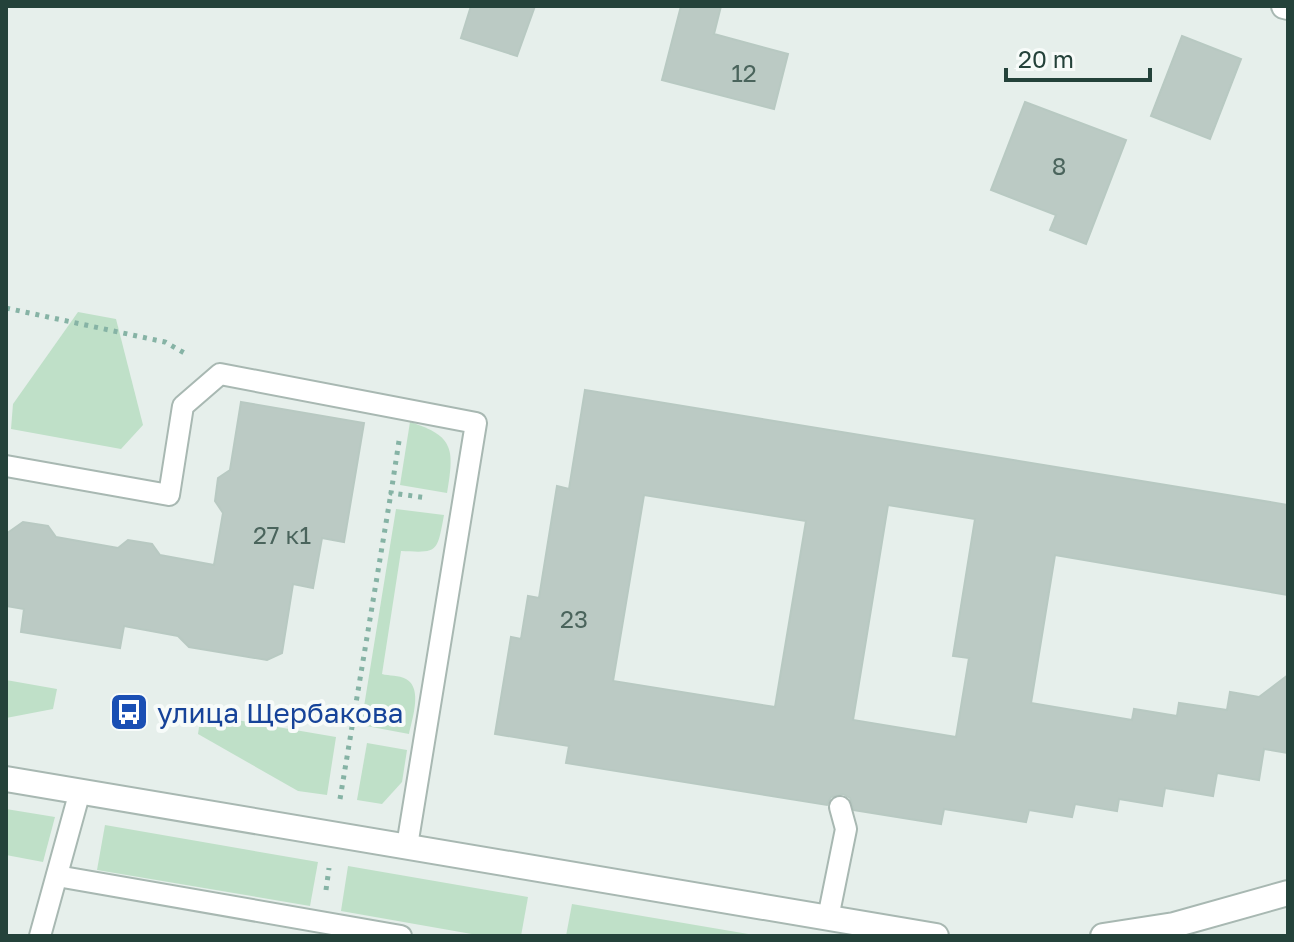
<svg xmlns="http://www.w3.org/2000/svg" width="1294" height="942" viewBox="0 0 1294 942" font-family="'Golos Text',sans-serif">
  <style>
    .green { fill: #bfe0c8 }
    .building { fill: #bbcac4; stroke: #b8c9c2; stroke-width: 2; fill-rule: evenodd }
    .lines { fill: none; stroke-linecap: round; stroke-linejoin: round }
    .service-casing { stroke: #a8b8b2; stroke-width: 24 }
    .minor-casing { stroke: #a8b8b2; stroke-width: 28 }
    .path { stroke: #86b3a5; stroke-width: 5; stroke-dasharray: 4 6; stroke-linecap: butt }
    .service { stroke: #fff; stroke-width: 20 }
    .minor { stroke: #fff; stroke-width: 24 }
    .labels { text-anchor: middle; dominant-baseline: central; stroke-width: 8; stroke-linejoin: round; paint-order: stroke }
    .number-label { font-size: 24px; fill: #4a645c }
    .transit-label { font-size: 28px; fill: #164399; stroke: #f7fbf9; text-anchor: start }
  </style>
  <rect width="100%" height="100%" fill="#e6efeb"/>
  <g class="green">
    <path d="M78 312 116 319 143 425 121 449 11 429 13 404Z"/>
    <path d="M410 422C455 436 454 450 447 493L400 485Z"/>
    <path d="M396 509 444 515C437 553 438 553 401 551L382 674C389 676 399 675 406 679 423 688 412 719 409 734L361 725Z"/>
    <path d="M6 680 57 689 53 709 6 718Z"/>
    <path d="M201 714 336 737 327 795 298 791 198 734Z"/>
    <path d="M367 743 407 750 402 782 382 804 357 800Z"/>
    <path d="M6 809 55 817 43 862 6 855Z"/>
    <path d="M105 825 318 862 310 906 97 870Z"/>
    <path d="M348 866 528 897 521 936H483L341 911Z"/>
    <path d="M572 904 760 936H566Z"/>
  </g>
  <g class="building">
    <path d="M471 6H535L517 56 461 38Z"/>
    <path d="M681 6H721L714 34 788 54 774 109 662 80Z"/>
    <path d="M1182 36 1241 59 1210 139 1151 116Z"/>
    <path d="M1025 102 1126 140 1086 244 1050 230 1056 215 991 190Z"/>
    <path d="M585 390 1288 505V595L1055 555 1031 703 1132 720 1134 709 1177 716 1179 703 1227 710 1230 692 1259 697 1288 675V753L1264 749 1259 780 1217 773 1213 796 1165 788 1162 806 1119 799 1117 811 1075 804 1072 817 1029 810 1026 822 944 809 941 824 854 810 850 798 843 794 831 797 827 805 566 763 569 746 495 734 511 637 521 639 528 596 539 598 557 486 569 489ZM644 495 806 521 775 707 613 681ZM888 505 975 519 953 656 969 658 956 737 853 720Z"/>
    <path d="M241 402 364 423 344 542 322 538 313 588 293 584 282 653 267 660 189 647 178 636 124 626 120 648 21 632 24 609 6 606V534L23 522 48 526 56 537 118 548 128 540 152 544 160 555 214 565 223 513 215 501 218 478 230 470Z"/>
  </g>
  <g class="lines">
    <defs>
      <g id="service">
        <path d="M6 466 169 495 183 406 220 374 476 423 407 846"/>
        <path d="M57 876 401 936"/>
        <path d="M828 918 846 829 840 807"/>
        <path d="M40 936 80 791"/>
      </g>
      <g id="minor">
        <path d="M1284 6 1288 7"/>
        <path d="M6 779 936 936"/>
        <path d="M1103 936 1174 925 1288 893"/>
      </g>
    </defs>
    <use href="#service" class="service-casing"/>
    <use href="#minor" class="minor-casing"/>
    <g class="path">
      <path d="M6 308 165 342 188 355"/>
      <path d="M399 441 391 493 428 498"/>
      <path d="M340 799 391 493"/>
      <path d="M326 890 329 868"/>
    </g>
    <use href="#service" class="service"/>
    <use href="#minor" class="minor"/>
  </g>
  <defs>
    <symbol id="bus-square" viewBox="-11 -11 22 22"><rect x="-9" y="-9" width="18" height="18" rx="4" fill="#1a4fb4" stroke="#f7fbf9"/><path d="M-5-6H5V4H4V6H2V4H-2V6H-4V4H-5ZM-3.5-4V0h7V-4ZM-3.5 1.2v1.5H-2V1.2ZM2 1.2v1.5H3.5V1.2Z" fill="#fff"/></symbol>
  </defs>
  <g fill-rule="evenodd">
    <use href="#bus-square" x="107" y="690" width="44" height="44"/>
  </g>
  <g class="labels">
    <g class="number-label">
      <text x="744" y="72">12</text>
      <text x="1059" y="165">8</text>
      <text x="282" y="534">27 к1</text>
      <text x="574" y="618">23</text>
    </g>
    <g class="transit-label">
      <text x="157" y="712">улица Щербакова</text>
    </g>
  </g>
  <rect width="1294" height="942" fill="none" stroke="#24423a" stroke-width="16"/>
  <path d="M1006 68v12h144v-12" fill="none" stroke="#24423a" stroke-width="4"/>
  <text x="1018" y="68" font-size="24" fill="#24423a" stroke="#f7fbf9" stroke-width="6" paint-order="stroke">20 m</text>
</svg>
